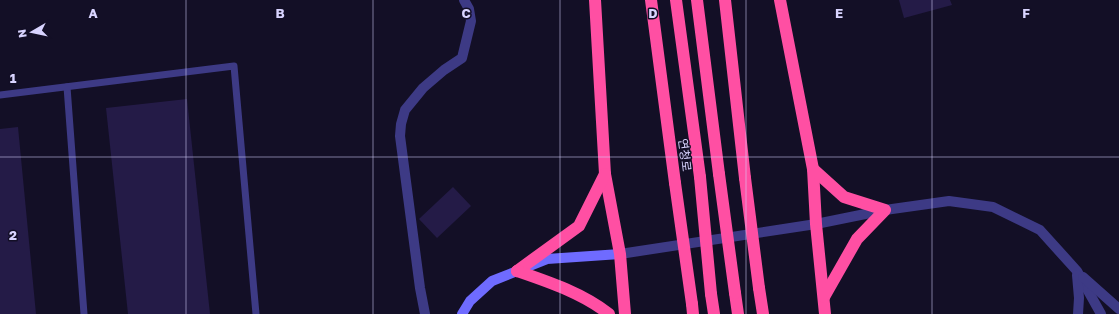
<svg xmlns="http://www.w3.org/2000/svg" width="1119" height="314" viewBox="0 0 1119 314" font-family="'Golos Text','Noto Sans KR',sans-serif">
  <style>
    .building { fill: #241b47 }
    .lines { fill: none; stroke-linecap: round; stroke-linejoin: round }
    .lane { stroke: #3d3a85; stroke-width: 7 }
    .street { stroke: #3d3a85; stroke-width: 10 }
    .secondary { stroke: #6f6bff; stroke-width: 10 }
    .highway { stroke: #ff4fa3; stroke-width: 12 }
    .highway-bridge { stroke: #ff4fa3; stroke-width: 12 }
    .grid { fill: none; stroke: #d9d4ff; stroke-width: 1; stroke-opacity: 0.55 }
    .labels { text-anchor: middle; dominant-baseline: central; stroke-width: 3; stroke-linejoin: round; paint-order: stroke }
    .street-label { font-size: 12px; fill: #d9d4ff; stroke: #130f26 }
    .grid-label { font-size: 13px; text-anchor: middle; font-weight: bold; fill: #d9d4ff; stroke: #130f26; stroke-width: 3; stroke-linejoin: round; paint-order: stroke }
  </style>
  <rect width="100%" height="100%" fill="#130f26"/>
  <g class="building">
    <path d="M899 0H950L952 5 904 18Z"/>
    <path d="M187 99 210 314H128L106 108Z"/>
    <path d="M18 127 36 314H0V129Z"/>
    <path d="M453 187 471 206 437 238 419 219Z"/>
  </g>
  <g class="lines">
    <g class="lane">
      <path d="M67 87 84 314"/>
      <path d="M0 95 234 66 256 314"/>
    </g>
    <g class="street">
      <path d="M620 254 816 224 885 210 949 201 993 207 1040 230 1077 271 1101 314"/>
      <path d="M1077 275 1079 298 1078 314"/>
      <path d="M1083 277 1119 309"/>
      <path d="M425 314 420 288 400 136 401 124 405 110 423 88 444 70 462 58 471 21 469 9 464 0"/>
    </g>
    <path class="secondary" d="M462 314 470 301 492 281 547 259 620 254"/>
    <g class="highway">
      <path d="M595 0 605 174 620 254 625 314"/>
      <path d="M651 0 675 183"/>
      <path d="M676 0 700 177"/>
      <path d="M697 0 719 174"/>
      <path d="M725 0 745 178"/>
      <path d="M780 0 813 169 816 224 825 314"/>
      <path d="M813 169 844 197 885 210 857 239 824 297"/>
      <path d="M517 271 579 226 605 174"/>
      <path d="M517 271C549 282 582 293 609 314"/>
      <path d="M759 288 763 314"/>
      <path d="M735 293 738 314"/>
      <path d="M711 294 714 314"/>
      <path d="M692 304 693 314"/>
    </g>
    <g class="highway-bridge">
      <path d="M719 174 735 293"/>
      <path d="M700 177 711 294"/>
      <path d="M745 178 759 288"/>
      <path d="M675 183 692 304"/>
    </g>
  </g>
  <path class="grid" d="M186 0V314M373 0V314M560 0V314M746 0V314M932 0V314M0 157H1119"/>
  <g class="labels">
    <g class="street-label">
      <text transform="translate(685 155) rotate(83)">연청로</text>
    </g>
  </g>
  <g class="grid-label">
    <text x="93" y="18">A</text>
    <text x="280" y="18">B</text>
    <text x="466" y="18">C</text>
    <text x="653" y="18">D</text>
    <text x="839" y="18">E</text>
    <text x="1026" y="18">F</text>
    <text x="13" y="83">1</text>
    <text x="13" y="240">2</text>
  </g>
  <g transform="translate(32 32) rotate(261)" stroke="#130f26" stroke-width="3" paint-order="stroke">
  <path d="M0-3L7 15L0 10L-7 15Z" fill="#d9d4ff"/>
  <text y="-6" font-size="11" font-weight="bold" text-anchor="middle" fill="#d9d4ff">N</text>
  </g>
</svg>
